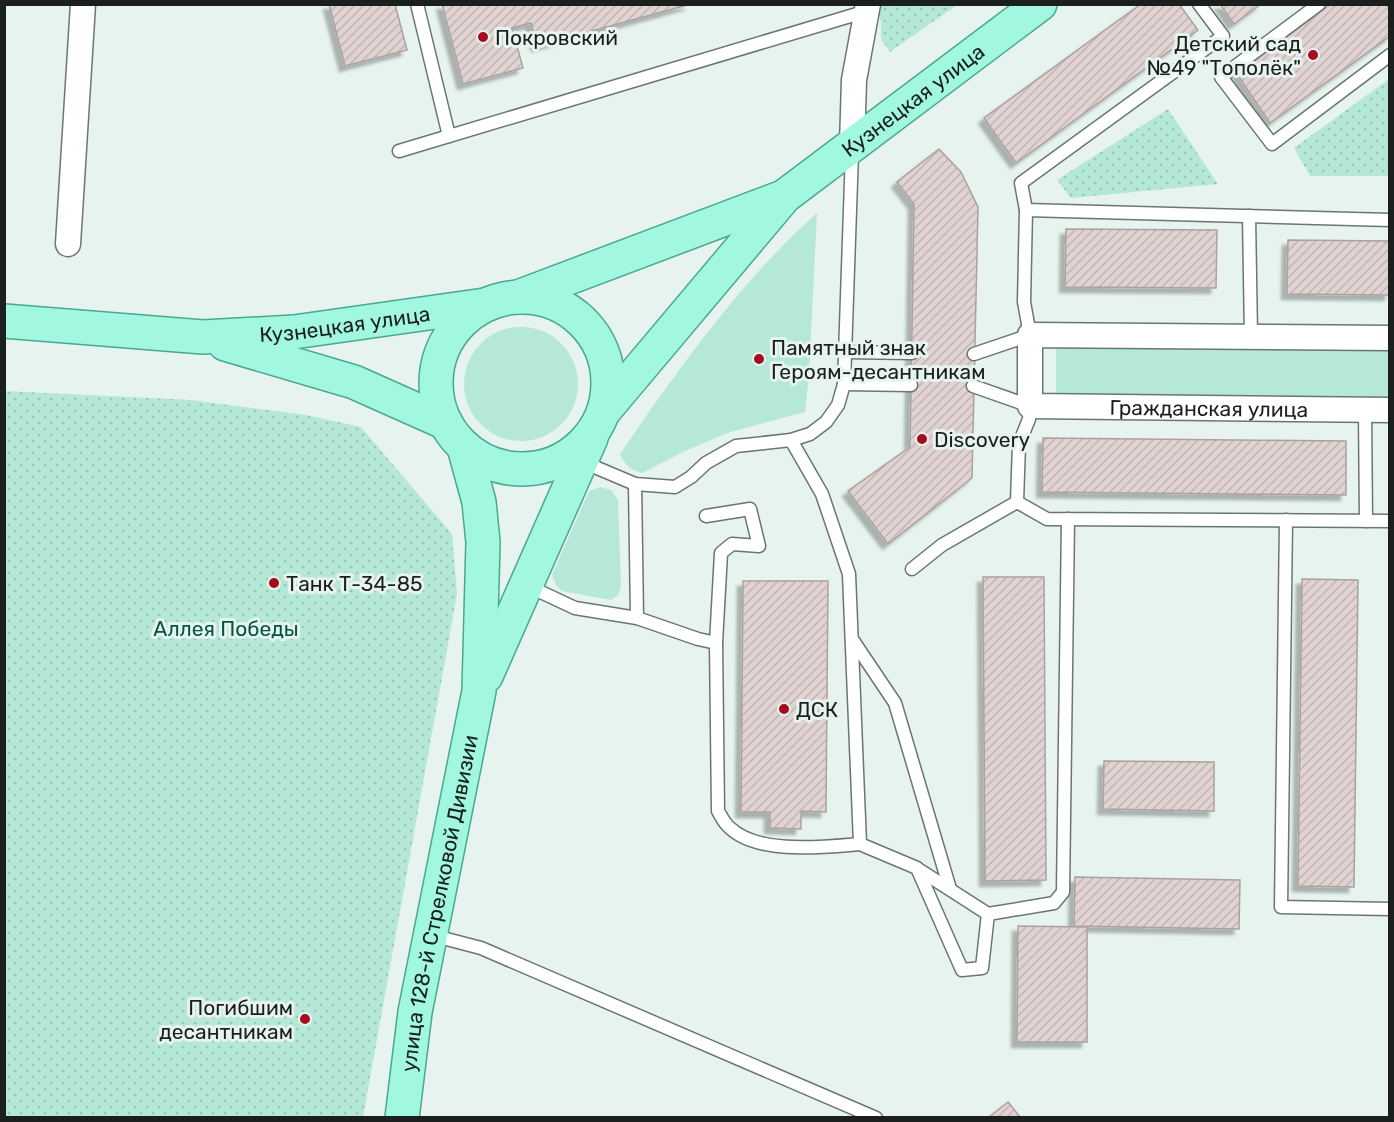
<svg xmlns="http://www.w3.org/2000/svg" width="1394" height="1122" viewBox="0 0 1394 1122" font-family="Rubik,sans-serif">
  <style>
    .grass { fill: #b5e8d7 }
    .park { fill: url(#park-dots) }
    .building { fill: url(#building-hatch); stroke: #ada19f; stroke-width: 1.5; filter: url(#shadow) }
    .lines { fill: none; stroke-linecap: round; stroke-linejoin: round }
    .lane-casing { stroke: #6b7672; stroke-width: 15 }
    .street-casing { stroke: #6b7672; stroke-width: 27 }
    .primary-casing { stroke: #4aa88f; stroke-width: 36 }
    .lane { stroke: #fff; stroke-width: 12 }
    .street { stroke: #fff; stroke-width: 24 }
    .primary { stroke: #a1f7e0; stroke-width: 33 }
    .poi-dot { fill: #a50c1d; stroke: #e7f3ee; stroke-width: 2 }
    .labels { text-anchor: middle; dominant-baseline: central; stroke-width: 6; stroke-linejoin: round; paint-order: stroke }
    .poi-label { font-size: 21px; fill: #1b201e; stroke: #e7f3ee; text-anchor: start }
    .street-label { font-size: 21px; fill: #1b201e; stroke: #e7f3ee }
    .park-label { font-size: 21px; fill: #035644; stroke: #e7f3ee }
  </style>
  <defs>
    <pattern id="park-dots" width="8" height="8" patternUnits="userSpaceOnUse" patternTransform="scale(1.5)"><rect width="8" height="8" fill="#b5e8d7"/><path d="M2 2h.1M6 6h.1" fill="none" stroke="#9bc7b8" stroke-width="1.8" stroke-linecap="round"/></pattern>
    <pattern id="building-hatch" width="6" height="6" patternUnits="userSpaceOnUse" patternTransform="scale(1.5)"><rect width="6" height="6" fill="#e0d3d2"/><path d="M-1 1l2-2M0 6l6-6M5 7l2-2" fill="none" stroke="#c0b5b4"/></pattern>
    <filter id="shadow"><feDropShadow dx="-5.5" dy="5.5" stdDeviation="1.5" flood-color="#0004"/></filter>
  </defs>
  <rect width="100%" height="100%" fill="#e7f3ee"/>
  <g class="grass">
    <path d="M817 213 809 375 805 412 730 432 685 451 642 473C631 470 625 466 620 454 679 368 739 283 817 213Z"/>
    <circle cx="521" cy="384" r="57"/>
    <path d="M1056 346 1389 350V398L1056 394Z"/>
    <path d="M600 487 611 490 618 500 621 587 618 595 611 600 562 591 556 585 552 575 589 491Z"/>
  </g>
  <g class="park">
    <path d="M877 4 957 5 890 52 881 39V23Z"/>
    <path d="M1389 79V176H1310L1294 148Z"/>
    <path d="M1168 109 1218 184 1071 198 1057 180Z"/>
    <path d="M4 391 191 400 306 415 361 427 452 534 457 594 363 1117H5Z"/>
  </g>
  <g class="building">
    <path d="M329 4H395L407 50 345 66Z"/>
    <path d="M442 4 508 5 691 4 537 46 531 23 512 28 523 68 463 84Z"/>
    <path d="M1141 4H1179L1198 30 1016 163 984 118Z"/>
    <path d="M1220 4H1261L1234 24Z"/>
    <path d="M1331 4H1390V36L1270 123 1237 74Z"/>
    <path d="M939 149 961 172 978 207 972 478 888 544 848 491 910 447 914 204 897 182Z"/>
    <path d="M1066 229 1217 230 1216 288 1065 287Z"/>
    <path d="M1288 240 1390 241V295L1287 294Z"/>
    <path d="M1043 438 1346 441V495L1042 492Z"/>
    <path d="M983 577H1044L1046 880 985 881Z"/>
    <path d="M1302 579 1358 580 1354 887 1298 886Z"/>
    <path d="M743 581H828L826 812 801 811V829L770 828V812H741Z"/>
    <path d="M1104 761 1214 762V811L1103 809Z"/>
    <path d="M1075 877 1240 880 1239 929 1074 926Z"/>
    <path d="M1018 926 1087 927V1042H1017Z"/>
    <path d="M1008 1102 1021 1118H988Z"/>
  </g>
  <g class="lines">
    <defs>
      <g id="lane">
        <path d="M417 4 449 136"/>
        <path d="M1319 4 1221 77 1272 144 1390 55"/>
        <path d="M399 151 867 11"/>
        <path d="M1026 210 1021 183 1223 36 1199 4"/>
        <path d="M1249 216 1251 336"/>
        <path d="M846 352 912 353"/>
        <path d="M974 354 1030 335 1024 302 1026 210 1390 220"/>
        <path d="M844 384 911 385"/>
        <path d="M973 386 1030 406 1029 419 1019 444 1017 502 1047 519 1390 521"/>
        <path d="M1365 410 1366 521"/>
        <path d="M791 440 822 494 849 574 860 844 917 868 962 970 982 968 988 914 1054 903 1063 892 1068 519"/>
        <path d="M583 462 635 484 675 487 691 477 706 463 736 446 791 440 810 434 826 422 838 405 844 384 852 152"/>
        <path d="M635 484 637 618"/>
        <path d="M706 516 750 509 759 546 732 544 721 553 716 643"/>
        <path d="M1286 520 1281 907 1390 909"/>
        <path d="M912 569 942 545 1017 502"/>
        <path d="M528 586 575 608 637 618 698 639 716 643 718 811C721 816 724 823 729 827 757 855 823 847 860 844"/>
        <path d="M852 639 895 703 950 889"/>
        <path d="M918 869 988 914"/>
        <path d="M431 935 481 948 876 1118"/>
      </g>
      <g id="street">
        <path d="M852 145 854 80 868 4"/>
        <path d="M68 244 83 4"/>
        <path id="s1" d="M1390 338 1030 335V406L1390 410"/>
      </g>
      <g id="primary">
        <path d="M518 297 783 197"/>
        <circle cx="522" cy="383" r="86"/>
        <path id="s2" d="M4 321 203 337 294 332 485 305"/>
        <path d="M225 344 354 382 446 423"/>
        <path id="s3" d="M604 411 785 196 1040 4"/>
        <path d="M486 676 591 438"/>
        <path id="s4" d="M402 1118 415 1012 479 691 483 542 479 502 464 447"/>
      </g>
    </defs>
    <use href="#lane" class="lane-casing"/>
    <use href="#street" class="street-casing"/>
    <use href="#primary" class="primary-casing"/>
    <use href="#lane" class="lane"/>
    <use href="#street" class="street"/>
    <use href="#primary" class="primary"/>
  </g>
  <g class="poi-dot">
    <circle cx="483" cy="37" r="6"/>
    <circle cx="1313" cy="55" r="6"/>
    <circle cx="759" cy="359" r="6"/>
    <circle cx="922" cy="439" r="6"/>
    <circle cx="274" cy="583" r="6"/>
    <circle cx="784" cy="709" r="6"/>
    <circle cx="305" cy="1019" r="6"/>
  </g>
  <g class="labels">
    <g class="poi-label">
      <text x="495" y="37">Покровский</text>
      <text x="1301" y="43" text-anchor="end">Детский сад<tspan x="1301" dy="24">№49 "Тополёк"</tspan></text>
      <text x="771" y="347">Памятный знак<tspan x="771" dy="24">Героям-десантникам</tspan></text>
      <text x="934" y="439">Discovery</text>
      <text x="286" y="583">Танк Т-34-85</text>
      <text x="796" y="709">ДСК</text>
      <text x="293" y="1007" text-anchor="end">Погибшим<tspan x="293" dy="24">десантникам</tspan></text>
    </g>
    <g class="street-label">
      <text stroke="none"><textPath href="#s3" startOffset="441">Кузнецкая улица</textPath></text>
      <text stroke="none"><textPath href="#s2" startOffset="342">Кузнецкая улица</textPath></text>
      <text stroke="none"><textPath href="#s1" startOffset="610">Гражданская улица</textPath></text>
      <text stroke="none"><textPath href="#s4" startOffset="218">улица 128-й Стрелковой Дивизии</textPath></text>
    </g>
    <g class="park-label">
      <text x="226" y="628">Аллея Победы</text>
    </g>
  </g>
  <rect width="1394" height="1122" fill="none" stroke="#1b201e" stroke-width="12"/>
</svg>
